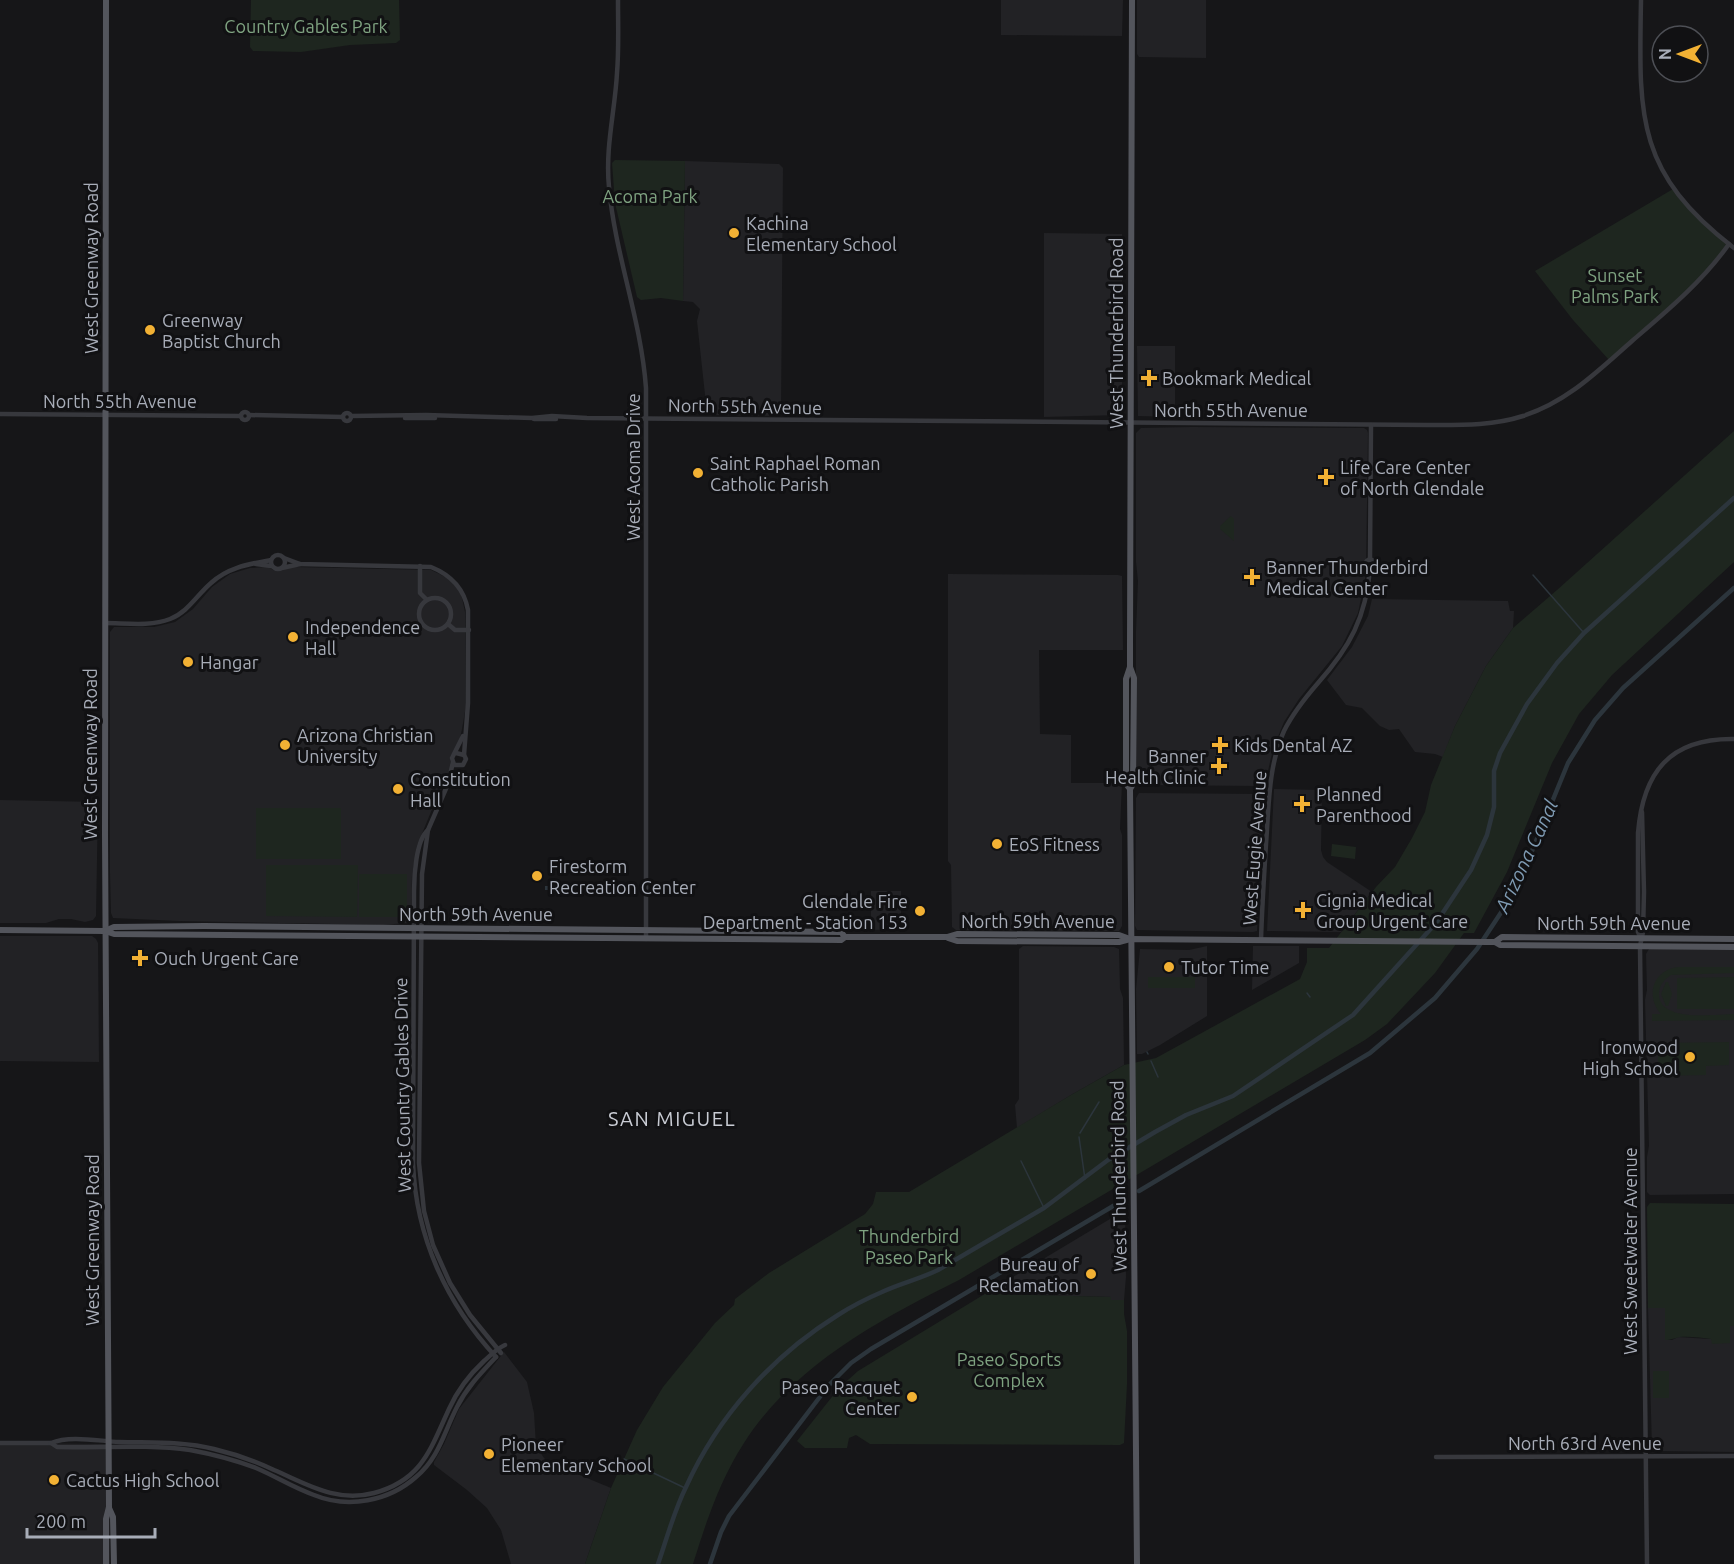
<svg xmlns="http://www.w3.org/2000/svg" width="1734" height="1564" viewBox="0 0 1734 1564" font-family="Ubuntu,sans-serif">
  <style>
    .built { fill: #222225 }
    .green { fill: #1e261f }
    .water { fill: #2c353c }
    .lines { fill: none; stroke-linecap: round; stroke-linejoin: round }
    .stream { stroke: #2c353c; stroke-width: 1.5 }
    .canal { stroke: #2c353c; stroke-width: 4.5 }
    .minor { stroke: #37383d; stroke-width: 4.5 }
    .major { stroke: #53555c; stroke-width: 6 }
    .poi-dot { fill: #f2b134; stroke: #111113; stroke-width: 2 }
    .labels { text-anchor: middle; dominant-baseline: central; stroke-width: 6; stroke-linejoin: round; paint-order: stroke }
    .park-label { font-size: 18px; fill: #7fa381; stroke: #111113 }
    .poi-label { font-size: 18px; fill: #a8adb8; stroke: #111113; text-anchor: start }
    .street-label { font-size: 18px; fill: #a8adb8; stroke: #111113 }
    .water-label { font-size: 20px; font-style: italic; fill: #7f9bb3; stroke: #111113 }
    .neighbourhood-label { font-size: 20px; letter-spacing: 1.5px; fill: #c9ccd4; stroke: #111113 }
  </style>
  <rect width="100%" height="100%" fill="#161618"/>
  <g class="built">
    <path d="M1001 0H1123L1122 36 1001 35Z"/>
    <path d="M1137 0H1206V58L1139 57 1137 54Z"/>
    <path d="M685 161 779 164 783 168 781 412 778 416 718 415 707 413 697 321 700 309 693 302 683 301Z"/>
    <path d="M1044 233 1122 234V412L1120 415 1044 417Z"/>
    <path d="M1137 346H1175V417L1138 416Z"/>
    <path d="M1192 427 1364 428 1367 430 1368 433 1366 574 1358 613 1342 646 1299 699 1284 722 1273 749 1265 784 1263 786 1138 785 1136 782V631L1138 581 1136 562V433L1141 428Z"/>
    <path d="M267 567 276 571 294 567 431 570 448 578 461 593 465 612 466 706 462 729 459 743 450 757 451 765 447 779 437 797 417 846 412 876 411 920 406 923 383 925 179 921 113 918 111 913 110 873V632L114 627H154L175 622 193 609 212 587 230 574 250 568Z"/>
    <path d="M948 574 1118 575 1122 576 1123 650H1039L1040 734 1071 735V783H1122L1120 829 1122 835V926L1119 931 956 930 952 927 951 865 948 861Z"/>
    <path d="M1372 599 1508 601 1510 611H1514L1513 628 1486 666 1455 726 1443 757 1435 754 1415 752 1399 729 1389 730 1380 726 1362 708 1346 705 1327 680 1352 647 1368 616Z"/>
    <path d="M1274 789 1322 790 1321 850 1323 857 1327 862 1372 892 1341 932 1267 931Z"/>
    <path d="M1139 793 1261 794 1264 796 1257 931 1253 932 1137 930 1135 926 1136 798Z"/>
    <path d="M0 800 98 802 96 916 93 920 85 922 71 919H59L46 923H0Z"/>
    <path d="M871 891H901V929L871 930Z"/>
    <path d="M0 936H92L96 939 98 943 99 1062 0 1061Z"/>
    <path d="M1023 946 1114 947 1119 949 1120 989 1123 998 1124 1065 1071 1095 1017 1128 1015 1105 1019 1099V949Z"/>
    <path d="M1207 946V1016L1160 1045 1142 1054H1137L1136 989 1140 949 1189 950Z"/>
    <path d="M1253 946H1299V963L1252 990Z"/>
    <path d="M1649 949H1734V1194L1650 1195 1647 1192V1157L1649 1146 1645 1000 1647 990 1646 954Z"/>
    <path d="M1125 1210 1126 1277 1124 1300H1111V1297L996 1294 993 1289Z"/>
    <path d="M1648 1308H1665V1340H1672L1678 1337 1710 1339 1730 1331V1326H1734V1452L1658 1451 1652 1448Z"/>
    <path d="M504 1352 527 1382 534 1413 536 1446 544 1458 548 1462 611 1488 585 1564H511L501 1530 487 1508 467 1490 434 1465V1462L444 1444 459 1409Z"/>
    <path d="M0 1443 109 1444 110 1564H0Z"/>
  </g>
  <g class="green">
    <path d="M251 0H399L400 40 396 43 350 45 301 52 253 51 250 47Z"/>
    <path d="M615 160 685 161 683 301 661 298 641 300 637 297 615 203 612 163Z"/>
    <path d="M1673 189 1685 204 1729 244 1701 278 1610 361 1573 320 1535 271Z"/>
    <path d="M1734 431V562L1612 675 1579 714 1552 763 1507 872 1474 933H1464L1435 973 1387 1024 1365 1040 959 1280C879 1320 794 1365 744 1443 720 1480 706 1522 693 1564H585L611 1488 637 1430 663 1387 715 1323 734 1305 735 1299 769 1273 865 1214 873 1204 876 1192H909L1071 1095 1124 1065 1156 1058 1300 979 1307 962V948H1329L1376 887 1395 867 1412 838 1425 812 1431 785 1455 726 1486 666 1513 628 1557 590Z"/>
    <path d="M1231 516 1234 519V541L1220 529V526Z"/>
    <rect x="256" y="808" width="85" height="51"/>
    <path d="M1332 844 1356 847 1355 859 1331 856Z"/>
    <path d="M266 865H358L357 917 266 916Z"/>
    <rect x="359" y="874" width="48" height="43"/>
    <path d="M1678 967H1734V973L1671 975C1664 980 1659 985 1659 994 1659 1023 1715 1014 1734 1014V1020L1652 1021V1014H1661C1645 996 1653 970 1678 967Z"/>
    <rect x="1148" y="977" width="47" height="11"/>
    <path d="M1734 977V1009H1677V978Z"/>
    <path d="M1666 982H1668L1672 994 1668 1006H1666L1661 994Z"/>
    <path d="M1729 1042V1065L1706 1066V1075L1658 1076V1043Z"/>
    <path d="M1650 1203 1734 1204V1326H1730V1343L1712 1344 1711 1339C1702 1338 1690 1336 1680 1337 1674 1338 1671 1340 1665 1340V1308H1648L1647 1207Z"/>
    <path d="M993 1289 996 1294 1111 1297V1300H1124V1314L1127 1331V1384L1124 1443 1120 1445 870 1444 856 1435 849 1438 847 1448H805L797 1441 839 1388 858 1371Z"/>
    <rect x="1653" y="1371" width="16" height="27"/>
  </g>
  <path class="water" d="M549 881H557V895H549V890H545V886H549Z"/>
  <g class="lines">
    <g class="stream">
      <path d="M1533 575 1584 633"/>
      <path d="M1307 993 1310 997"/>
      <path d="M1147 1052 1148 1054"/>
      <path d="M1151 1061 1158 1077"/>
      <path d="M1080 1133 1099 1102"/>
      <path d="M1079 1137 1085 1179"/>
      <path d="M1021 1161 1044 1208"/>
      <path d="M624 1459 685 1488"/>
    </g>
    <g class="canal">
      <path d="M1139 1191 1370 1053 1435 998 1477 949 1504 908 1523 873 1568 763 1595 720 1623 688 1734 588"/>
      <path d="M658 1564C667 1538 674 1511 686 1487 718 1416 772 1356 838 1315 852 1306 868 1298 882 1292 901 1283 920 1279 938 1270L1044 1208 1108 1160 1155 1132 1186 1115 1233 1096 1353 1015 1436 923 1471 870 1487 835 1494 807V771L1500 753 1527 704 1557 663 1584 633 1734 498"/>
      <path d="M710 1564 721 1532 729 1516 829 1385 851 1363 871 1349 1125 1199"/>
    </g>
    <g class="minor">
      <path d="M618 0C618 24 619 49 617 73 615 111 605 148 609 187 615 255 641 319 646 388V939"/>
      <path d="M1641 0C1639 115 1635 172 1734 248"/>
      <circle cx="245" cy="416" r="4"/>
      <circle cx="347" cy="417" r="4"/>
      <path d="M0 414 241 416"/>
      <path d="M249 415 343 417"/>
      <path d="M351 416 426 415 532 418 552 416 587 418 1427 425C1460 425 1492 426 1523 416 1567 402 1598 371 1632 341 1667 311 1702 282 1729 244"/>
      <path d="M405 418H435"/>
      <path d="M534 419H556"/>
      <circle cx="278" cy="562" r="7"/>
      <path d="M284 558 300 564 431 567C451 575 464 588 468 610V703L464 755"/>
      <circle cx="1370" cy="564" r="4.5"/>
      <path d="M1370 560 1371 425"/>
      <path d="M256 564 271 566"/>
      <path d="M420 566V593L427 600"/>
      <path d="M282 568 300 564"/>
      <circle cx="435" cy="614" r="16"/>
      <path d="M105 623C125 623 150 627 170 619 188 612 197 595 211 583 228 567 250 564 271 560"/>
      <path d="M448 624 455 630H469"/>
      <path d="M456 753 464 755 466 759 463 765H454L452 758 463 736"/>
      <path d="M453 762 448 784 428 830 422 874 419 1163 424 1211 433 1245 450 1283 470 1315 501 1353"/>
      <path d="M1642 812 1644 892 1643 932 1640 946 1647 1564"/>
      <path d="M428 830C416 840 414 876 414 891L413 1163C416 1237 446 1303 496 1357"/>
      <path d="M1640 937 1638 932V833C1643 772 1670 738 1734 739"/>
      <path d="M1261 940C1262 908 1264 876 1266 844 1269 806 1268 767 1284 731 1293 713 1305 698 1318 683 1350 647 1366 617 1370 569"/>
      <path d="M0 1443H51C70 1435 98 1441 119 1442 151 1443 182 1441 214 1449 235 1454 255 1461 274 1470 307 1484 336 1503 374 1493 422 1480 430 1450 449 1409 457 1391 469 1375 484 1361 491 1355 496 1349 505 1345"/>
      <path d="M51 1443 57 1447C101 1448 146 1444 190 1450 212 1454 235 1460 256 1468 275 1476 294 1488 314 1495 348 1509 389 1501 416 1477 439 1458 444 1432 457 1407 467 1387 481 1373 496 1357"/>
      <path d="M1436 1457 1734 1456"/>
    </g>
    <g class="major">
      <path d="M106 0 105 834 109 1507 106 1519V1564"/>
      <path d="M1130 667 1134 678 1133 784 1130 789 1137 1564"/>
      <path d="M1130 789 1126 784V679L1130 667V644L1132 0"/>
      <path d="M0 930 105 931 114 934 841 940 845 937H947L957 934 1119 935 1130 939"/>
      <path d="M105 931 114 927 204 926 841 932 845 937"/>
      <path d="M948 938 957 941 1119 942 1130 939 1488 942H1495L1500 945 1734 947"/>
      <path d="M1495 942 1502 937 1734 939"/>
      <path d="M109 1508 113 1517 114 1564"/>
    </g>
  </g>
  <g class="poi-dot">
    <circle cx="734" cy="233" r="6"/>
    <circle cx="150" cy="330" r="6"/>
    <path d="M1146 369h6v6h6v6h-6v6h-6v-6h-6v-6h6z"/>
    <circle cx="698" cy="473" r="6"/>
    <path d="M1323 468h6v6h6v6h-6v6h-6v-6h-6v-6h6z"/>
    <path d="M1249 568h6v6h6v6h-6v6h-6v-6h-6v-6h6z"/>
    <circle cx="293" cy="637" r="6"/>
    <circle cx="188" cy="662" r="6"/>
    <circle cx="285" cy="745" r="6"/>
    <path d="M1217 736h6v6h6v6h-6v6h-6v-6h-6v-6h6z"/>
    <path d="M1216 757h6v6h6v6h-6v6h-6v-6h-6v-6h6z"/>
    <circle cx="398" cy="789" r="6"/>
    <path d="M1299 795h6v6h6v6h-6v6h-6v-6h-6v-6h6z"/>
    <circle cx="997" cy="844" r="6"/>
    <circle cx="537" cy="876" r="6"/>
    <path d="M1300 901h6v6h6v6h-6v6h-6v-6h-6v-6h6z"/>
    <circle cx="920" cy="911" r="6"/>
    <path d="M137 949h6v6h6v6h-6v6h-6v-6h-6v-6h6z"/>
    <circle cx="1169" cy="967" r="6"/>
    <circle cx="1690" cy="1057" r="6"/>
    <circle cx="1091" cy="1274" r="6"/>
    <circle cx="912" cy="1397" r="6"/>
    <circle cx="489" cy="1454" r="6"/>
    <circle cx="54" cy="1480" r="6"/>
  </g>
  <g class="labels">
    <g class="park-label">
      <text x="306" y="26">Country Gables Park</text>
      <text x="650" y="196">Acoma Park</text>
      <text x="1615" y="275">Sunset<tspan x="1615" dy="21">Palms Park</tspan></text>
      <text x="909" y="1236">Thunderbird<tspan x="909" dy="21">Paseo Park</tspan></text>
      <text x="1009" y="1359">Paseo Sports<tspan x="1009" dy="21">Complex</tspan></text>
    </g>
    <g class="poi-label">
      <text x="746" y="223">Kachina<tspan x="746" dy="21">Elementary School</tspan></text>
      <text x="162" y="320">Greenway<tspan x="162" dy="21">Baptist Church</tspan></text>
      <text x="1162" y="378">Bookmark Medical</text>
      <text x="710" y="463">Saint Raphael Roman<tspan x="710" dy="21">Catholic Parish</tspan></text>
      <text x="1340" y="467">Life Care Center<tspan x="1340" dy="21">of North Glendale</tspan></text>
      <text x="1266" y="567">Banner Thunderbird<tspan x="1266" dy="21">Medical Center</tspan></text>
      <text x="305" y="627">Independence<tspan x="305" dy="21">Hall</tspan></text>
      <text x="200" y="662">Hangar</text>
      <text x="297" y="735">Arizona Christian<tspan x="297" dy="21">University</tspan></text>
      <text x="1234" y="745">Kids Dental AZ</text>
      <text x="1206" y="756" text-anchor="end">Banner<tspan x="1206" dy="21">Health Clinic</tspan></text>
      <text x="410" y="779">Constitution<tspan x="410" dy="21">Hall</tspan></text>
      <text x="1316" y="794">Planned<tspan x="1316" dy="21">Parenthood</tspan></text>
      <text x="1009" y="844">EoS Fitness</text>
      <text x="549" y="866">Firestorm<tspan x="549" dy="21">Recreation Center</tspan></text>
      <text x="1316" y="900">Cignia Medical<tspan x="1316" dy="21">Group Urgent Care</tspan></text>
      <text x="908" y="901" text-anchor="end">Glendale Fire<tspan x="908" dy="21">Department - Station 153</tspan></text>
      <text x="154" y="958">Ouch Urgent Care</text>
      <text x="1181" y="967">Tutor Time</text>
      <text x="1678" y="1047" text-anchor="end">Ironwood<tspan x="1678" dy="21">High School</tspan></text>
      <text x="1079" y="1264" text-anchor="end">Bureau of<tspan x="1079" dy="21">Reclamation</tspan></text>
      <text x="900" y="1387" text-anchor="end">Paseo Racquet<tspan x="900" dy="21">Center</tspan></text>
      <text x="501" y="1444">Pioneer<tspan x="501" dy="21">Elementary School</tspan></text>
      <text x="66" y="1480">Cactus High School</text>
    </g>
    <g class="street-label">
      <text transform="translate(91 268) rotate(-90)">West Greenway Road</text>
      <text transform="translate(1116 333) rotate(-90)">West Thunderbird Road</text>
      <text x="120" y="401">North 55th Avenue</text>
      <text transform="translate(745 406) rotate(1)">North 55th Avenue</text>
      <text x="1231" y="410">North 55th Avenue</text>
      <text transform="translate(633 467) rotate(-90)">West Acoma Drive</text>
      <text transform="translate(90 754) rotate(-90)">West Greenway Road</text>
      <text transform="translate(1254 848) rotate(-86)">West Eugie Avenue</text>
      <text x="476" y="914">North 59th Avenue</text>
      <text x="1038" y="921">North 59th Avenue</text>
      <text x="1614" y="923">North 59th Avenue</text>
      <text transform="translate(402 1085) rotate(-91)">West Country Gables Drive</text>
      <text transform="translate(1118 1176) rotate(-91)">West Thunderbird Road</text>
      <text transform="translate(92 1240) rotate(-90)">West Greenway Road</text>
      <text transform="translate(1630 1251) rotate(-90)">West Sweetwater Avenue</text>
      <text x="1585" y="1443">North 63rd Avenue</text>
    </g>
    <g class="water-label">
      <text transform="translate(1526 856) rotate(-65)">Arizona Canal</text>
    </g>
    <g class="neighbourhood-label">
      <text x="672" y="1118">SAN MIGUEL</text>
    </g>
  </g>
  <g transform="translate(1680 54) rotate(270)"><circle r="28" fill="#111113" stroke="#4d4f55" stroke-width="1.5"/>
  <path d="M0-4.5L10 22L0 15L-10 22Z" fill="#f2b134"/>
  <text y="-9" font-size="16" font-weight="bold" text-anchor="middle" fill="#a8adb8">N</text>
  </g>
  <path d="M27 1528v9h128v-9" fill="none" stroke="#a8adb8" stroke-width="3"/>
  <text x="36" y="1528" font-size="18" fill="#a8adb8" stroke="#111113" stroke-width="4.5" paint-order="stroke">200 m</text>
</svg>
